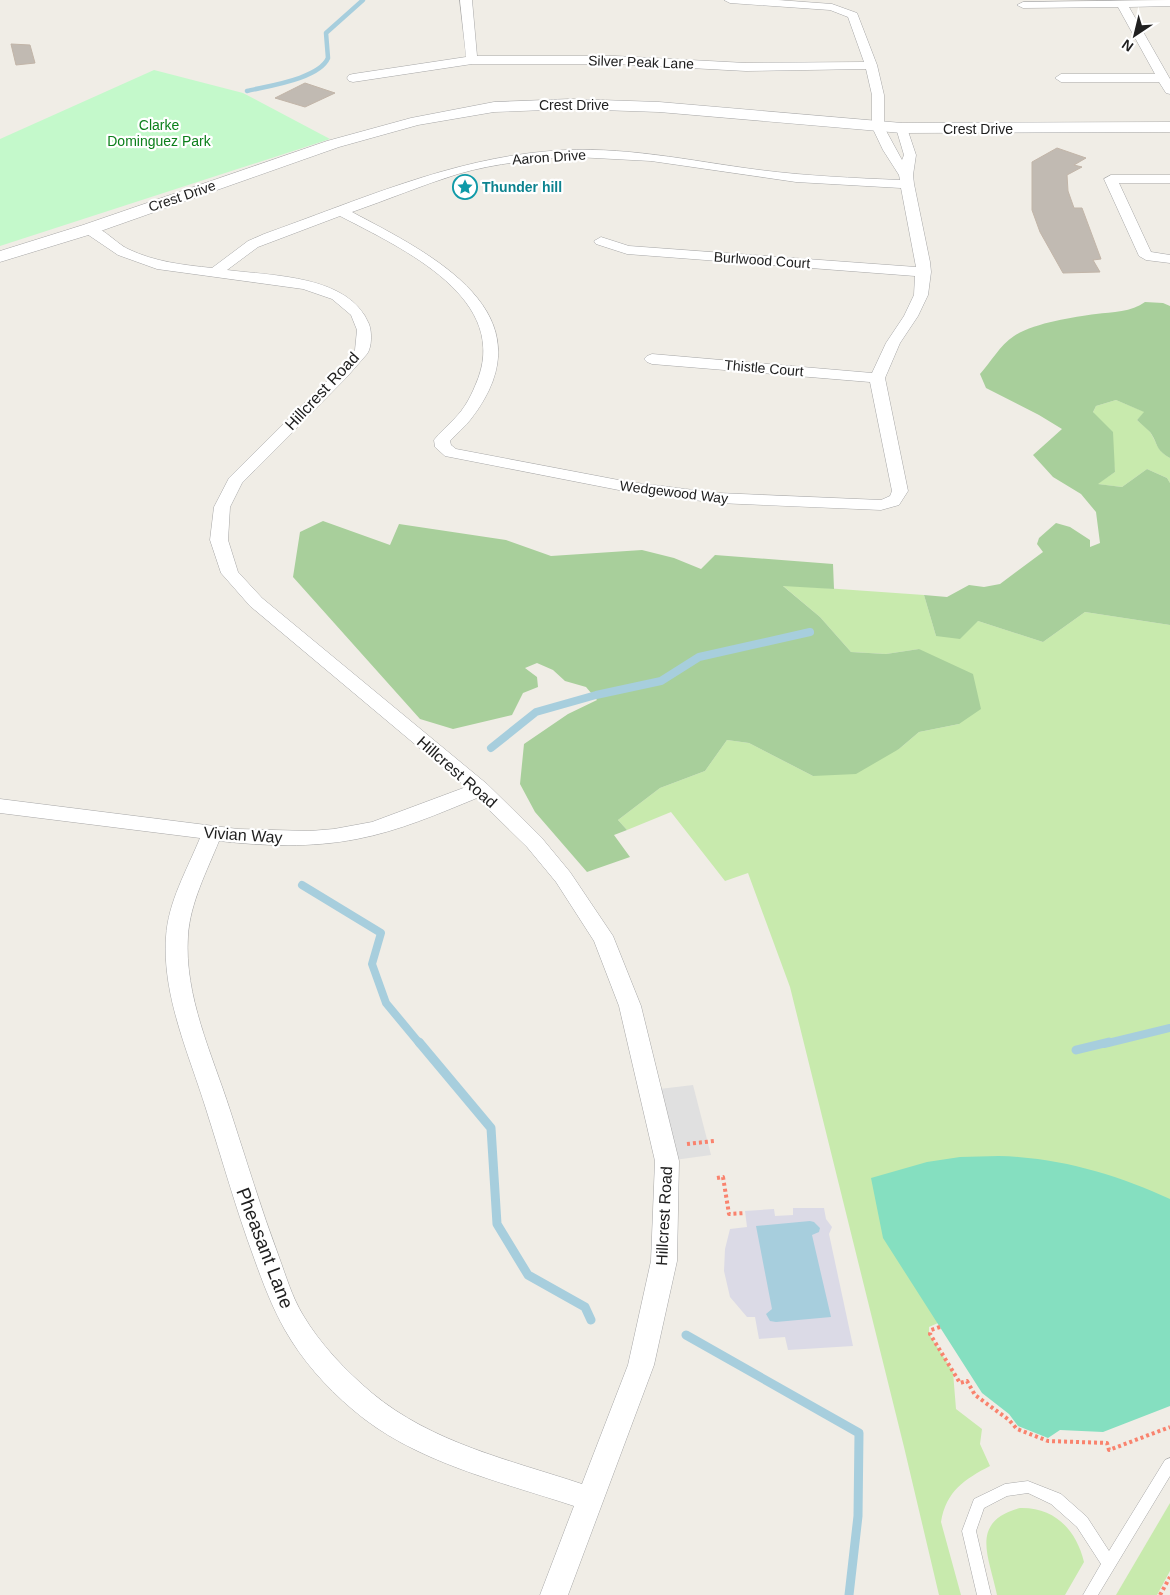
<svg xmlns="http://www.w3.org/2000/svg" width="1170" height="1595" viewBox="0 0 1170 1595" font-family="Arial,sans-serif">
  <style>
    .grass { fill: #c8eaad }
    .forest { fill: #a8cf9b }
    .park { fill: #c4f9cb }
    .pitch { fill: #85dfc0 }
    .parking { fill: #e0e0e0 }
    .plaza { fill: #dbdae6 }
    .water { fill: #a7cedd }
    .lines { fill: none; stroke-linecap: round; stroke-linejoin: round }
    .stream-far2 { stroke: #a7cedd; stroke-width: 4.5 }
    .stream-far1 { stroke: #a7cedd; stroke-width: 8 }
    .stream { stroke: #a7cedd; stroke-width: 9 }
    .building { fill: #c1bab2; stroke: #c2b5a8 }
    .service-casing { stroke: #a7a7a7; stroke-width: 1 }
    .minor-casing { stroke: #a7a7a7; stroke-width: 1 }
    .tertiary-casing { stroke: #a7a7a7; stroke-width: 1 }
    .path { stroke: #f9836e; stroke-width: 4; stroke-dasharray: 3 3; stroke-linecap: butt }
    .service { fill: #fff; fill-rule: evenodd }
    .minor { fill: #fff; fill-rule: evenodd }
    .tertiary { fill: #fff; fill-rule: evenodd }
    .labels { text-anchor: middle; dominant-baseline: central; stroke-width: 4.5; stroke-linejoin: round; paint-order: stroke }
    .far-street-label { font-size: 14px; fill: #202020; stroke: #fff }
    .far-park-label { font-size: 14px; fill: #0c7f1b; stroke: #fff }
    .far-culture-label { font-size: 14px; font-weight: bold; fill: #0d838f; stroke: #fff; text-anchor: start }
    .street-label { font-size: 16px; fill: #202020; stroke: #fff }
    .near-street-label { font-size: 19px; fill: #202020; stroke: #fff }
  </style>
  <rect width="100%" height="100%" fill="#f0ede6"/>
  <g class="grass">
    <path d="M1116 400 1145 412 1137 420C1141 424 1147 428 1150 432 1158 444 1156 450 1170 458V483L1167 478 1147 469 1122 487 1097 484 1115 472 1113 456 1093 412 1096 406Z"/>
    <path d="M782 585 924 595 936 636 978 621 1043 642 1085 612 1170 625V1406L940 1327 938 1323 929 1327V1334L953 1372 956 1409 982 1429 980 1444 990 1466C965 1479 946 1491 941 1522L961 1595H939L904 1447 790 987 748 873 725 881 671 812 627 830 618 820 660 788 705 771 727 740 749 743 813 776 899 749 919 732 959 724 919 649 886 654 851 652 820 617Z"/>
    <path d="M1170 1503V1571L1157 1595H1116Z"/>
    <path d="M1020 1508C1054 1507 1076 1529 1084 1562L1065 1595H997C989 1556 969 1522 1020 1508Z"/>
  </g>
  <g class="forest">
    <path d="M1145 302 1163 303 1170 306V458C1155 450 1158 443 1150 432 1146 428 1141 424 1137 420L1144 412 1116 400 1096 406 1093 412 1113 432 1115 472 1098 484 1122 487 1147 469 1167 478 1170 483V625L1085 612 1043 642 978 621 960 639 936 636 924 595 947 597 969 585 984 587 1000 584 1043 552 1037 544 1039 538 1056 523 1070 527 1090 540V547L1100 543 1096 512 1081 494 1053 477 1033 455 1062 429 1039 415 986 388 980 374C991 362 1000 345 1014 336 1034 323 1073 317 1096 314 1112 312 1132 312 1145 302Z"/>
    <path d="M323 521 390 545 399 524 506 540 551 556 642 550 674 558 701 569 715 555 833 564 834 589 783 586 820 617 851 652 886 654 919 649 973 674 981 709 959 724 919 732 899 749 856 774 813 776 749 743 727 740 705 771 660 788 618 820 627 830 614 835 630 857 587 872 535 812 520 784 524 744 568 714 597 700 586 687 565 681 553 670 537 663 525 668 537 677 538 687 523 693 512 715 453 729 420 719 293 577 300 532Z"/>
  </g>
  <path class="park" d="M154 70 243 93 330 139 0 246V139Z"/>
  <path class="pitch" d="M960 1157C979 1157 999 1155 1018 1157 1071 1161 1122 1177 1170 1199V1406L1103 1432 1060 1430 1048 1438 1018 1426 1009 1414 982 1393 883 1238 871 1178 927 1162Z"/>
  <path class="parking" d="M693 1085 711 1155 667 1161 651 1090Z"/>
  <path class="plaza" d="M793 1208H824L826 1219 832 1227 829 1234 853 1346 788 1350 785 1337 759 1339 755 1317H747L730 1297 724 1271 725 1249 730 1229 747 1227 745 1211 774 1209 775 1216 793 1215Z"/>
  <path class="water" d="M810 1221 814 1222 820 1228 819 1232 812 1235 831 1317 776 1322 770 1321 766 1314 772 1309 756 1226Z"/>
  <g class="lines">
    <path class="stream-far2" d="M247 91C267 86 319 79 328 58L326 33 363 0"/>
    <g class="stream-far1">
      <path d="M491 748 536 712 596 695 661 681 699 657 810 632"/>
      <path d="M302 885 381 933 372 964 386 1003 420 1044"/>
      <path d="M1104 1044 1170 1028"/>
    </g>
    <g class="stream">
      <path d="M419 1042 491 1128 497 1224 528 1275 585 1307 591 1320"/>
      <path d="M1076 1050 1109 1042"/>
      <path d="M686 1335 859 1433 858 1516 849 1595"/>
    </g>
  </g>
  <g class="building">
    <path d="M11 44 30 45 35 63 16 65Z"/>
    <path d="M305 83 335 93 305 107 275 98Z"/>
    <path d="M1057 148 1086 158 1074 165 1082 167 1067 175 1068 191 1074 208H1082L1101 259 1093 260 1100 272 1063 273 1040 232 1032 210V162Z"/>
  </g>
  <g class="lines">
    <defs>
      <path id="service" d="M1170 1458V1476L1098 1595H1083L1101 1564 1077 1527 1051 1504 1028 1493 1007 1496 984 1508 976 1531 991 1595H977L962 1531 974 1499 1005 1484 1028 1481 1033 1483 1061 1494 1087 1517 1109 1551 1165 1460Z"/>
      <g id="minor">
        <path d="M460 0H472L477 56H615L746 63 864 62 848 17 830 10 730 3 724 0H778L832 4 857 13 877 65 884 95V127L902 160 904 155 896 128 898 125H906L916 155 913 175 914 184 930 262 931 272 928 295 918 316 900 343 885 378 908 491 899 505 881 510 718 503 629 492 445 456 435 447 434 440C440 432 448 426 455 418 464 409 470 398 475 386 515 299 401 248 340 216L258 247 227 270C273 276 349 275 369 324 372 332 372 347 367 354L346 378 242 483 230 507 228 540 238 572 262 598 487 784 541 837 570 872 613 936 641 1006 679 1161 677 1261 654 1365 568 1595H540L574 1506C499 1481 413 1462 352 1409 326 1387 302 1360 285 1330 272 1307 263 1283 254 1258 236 1209 222 1159 206 1109 189 1054 162 996 166 937 168 902 187 870 200 838L0 813V799L238 829 310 831 334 829 372 822 466 787 250 606 221 573 210 540 214 507 229 478 336 372 355 350 357 330 351 315 332 299 303 289 157 269 118 255 84 232 82 229 84 226C99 222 115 243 128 249 155 262 184 265 212 268L248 241 264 234C357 201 450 159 550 151 622 145 690 161 760 170 807 176 853 178 900 180L899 175 883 150 872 127V95L866 69 746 71 615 64H472L353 82 349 81 347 78 349 75 353 74 466 57ZM576 157 651 161 796 182 901 188 916 267 629 246 601 237 594 241 596 244 627 254 915 276 914 295 904 316 886 343 872 373 652 354 647 356 644 359 647 362 652 364 870 382 892 491 890 496 881 500 718 493 629 482 456 449 451 445 450 441C457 433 465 427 471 419 553 313 431 254 352 212 387 200 422 185 458 174 496 163 536 159 576 157ZM477 798 527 847 556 882 594 941 619 1006 655 1161 651 1261 628 1365 582 1484C510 1460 432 1443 372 1393 346 1371 320 1344 303 1315 292 1297 286 1276 279 1257 261 1209 246 1159 230 1110 212 1054 184 996 188 936 190 903 207 871 219 841 265 846 311 848 357 839 399 831 438 814 477 798Z"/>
        <path d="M1170 0V6L1129 7 1170 79V94L1166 93 1159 82H1061L1055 78 1061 74H1155L1118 7 1023 8 1017 5 1023 2Z"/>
        <path d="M1111 175H1170V183H1119L1151 252 1170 255V263L1146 260 1139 256 1104 179Z"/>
      </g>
      <path id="tertiary" d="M571 99 659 102 902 123 1170 122V132L902 133 659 112 571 109 494 112 418 125 339 147 95 233 0 262V251L83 225 327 141 411 118 494 102Z"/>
    </defs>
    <use href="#service" class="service-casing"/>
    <use href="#minor" class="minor-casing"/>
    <use href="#tertiary" class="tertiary-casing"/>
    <g class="path">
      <path d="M687 1144 714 1141"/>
      <path d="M717 1178 723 1177 729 1214 745 1213"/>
      <path d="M940 1327 931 1330 930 1334 960 1383 967 1381 975 1395 1009 1420 1017 1429 1048 1441 1107 1443 1109 1450 1170 1427"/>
      <path d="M1160 1595 1170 1577"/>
    </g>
    <use href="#service" class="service"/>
    <use href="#minor" class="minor"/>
    <use href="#tertiary" class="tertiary"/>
  </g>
  <defs>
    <symbol id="sight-ring" viewBox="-11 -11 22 22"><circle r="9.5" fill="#fff" stroke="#0f9aa8" stroke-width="1.5"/><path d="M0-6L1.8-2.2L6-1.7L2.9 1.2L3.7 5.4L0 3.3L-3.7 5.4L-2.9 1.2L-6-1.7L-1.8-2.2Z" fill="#0f9aa8"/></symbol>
  </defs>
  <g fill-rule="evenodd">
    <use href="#sight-ring" x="451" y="173" width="28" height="28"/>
  </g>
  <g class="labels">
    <g class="far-street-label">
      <text transform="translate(641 62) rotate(2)">Silver Peak Lane</text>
      <text x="574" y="105">Crest Drive</text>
      <text x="978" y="129">Crest Drive</text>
      <text transform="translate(549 157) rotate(-4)">Aaron Drive</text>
      <text transform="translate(182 196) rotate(-19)">Crest Drive</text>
      <text transform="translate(762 260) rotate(4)">Burlwood Court</text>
      <text transform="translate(764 368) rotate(5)">Thistle Court</text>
      <text transform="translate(674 492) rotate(7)">Wedgewood Way</text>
    </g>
    <g class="far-park-label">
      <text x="159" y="125">Clarke<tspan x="159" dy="16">Dominguez Park</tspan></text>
    </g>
    <g class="far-culture-label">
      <text x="482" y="187">Thunder hill</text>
    </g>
    <g class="street-label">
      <text transform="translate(322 391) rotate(-47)">Hillcrest Road</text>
      <text transform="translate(457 772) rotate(41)">Hillcrest Road</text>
      <text transform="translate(243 835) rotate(4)">Vivian Way</text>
      <text transform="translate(664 1216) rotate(-87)">Hillcrest Road</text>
    </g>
    <g class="near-street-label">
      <text transform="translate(265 1248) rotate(69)">Pheasant Lane</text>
    </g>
  </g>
  <g transform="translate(1135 35) rotate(215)" stroke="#ffffff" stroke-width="4" paint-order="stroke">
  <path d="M0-4L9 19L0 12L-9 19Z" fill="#202020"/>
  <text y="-8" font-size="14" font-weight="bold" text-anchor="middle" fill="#202020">N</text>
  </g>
</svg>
